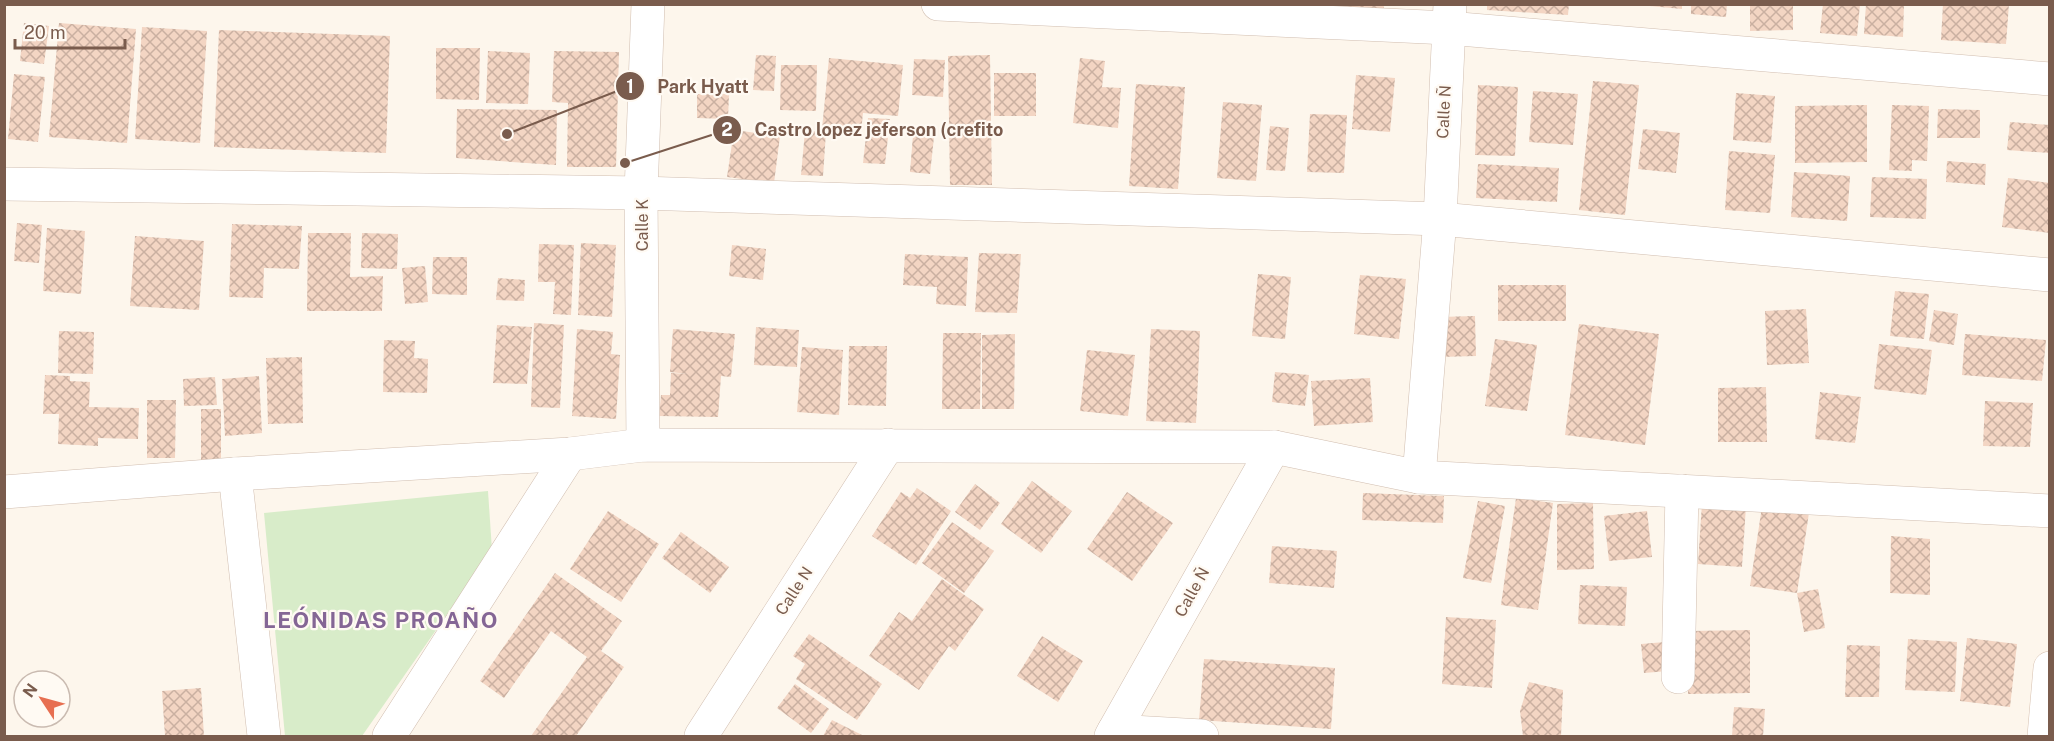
<svg xmlns="http://www.w3.org/2000/svg" width="2054" height="741" viewBox="0 0 2054 741" font-family="'Public Sans',sans-serif">
  <style>
    .park { fill: #d8ecc9 }
    .building { fill: url(#building-cross-hatch) }
    .lines { fill: none; stroke-linecap: round; stroke-linejoin: round }
    .street-casing { stroke: #d1beb0; stroke-width: 34 }
    .secondary-casing { stroke: #d6c0b0; stroke-width: 34 }
    .street { stroke: #fff; stroke-width: 33 }
    .secondary { stroke: #fff; stroke-width: 33 }
    .labels { text-anchor: middle; dominant-baseline: central; stroke-width: 4.5; stroke-linejoin: round; paint-order: stroke }
    .street-label { font-size: 16px; fill: #7a5c4d; stroke: #fffaf3 }
    .district-label { font-size: 22px; font-weight: bold; letter-spacing: 1.5px; fill: #846695; stroke: #fffaf3 }
    .leader { fill: none; stroke: #7a5c4d; stroke-width: 2 }
    .callout-dot { fill: #7a5c4d; stroke: #fffaf3; stroke-width: 2 }
    .mark-label { font-size: 18px; text-anchor: middle; font-weight: bold; fill: #fff }
    .callout-label { font-size: 18px; text-anchor: middle; font-weight: bold; fill: #7a5c4d; stroke: #fffaf3; stroke-width: 4.5; stroke-linejoin: round; paint-order: stroke }
  </style>
  <defs>
    <pattern id="building-cross-hatch" width="8" height="8" patternUnits="userSpaceOnUse" patternTransform="scale(1.5)"><rect width="8" height="8" fill="#f3d5c3"/><path d="M0 0l8 8M0 8l8-8" fill="none" stroke="#cab0a1"/></pattern>
  </defs>
  <rect width="100%" height="100%" fill="#fdf6ec"/>
  <path class="park" d="M488 491 492 550 362 736H285L264 513Z"/>
  <g class="building">
    <path d="M1323 4H1384L1383 23 1322 19Z"/>
    <path d="M1487 4H1569L1568 15 1487 10Z"/>
    <path d="M1650 4H1682V9L1650 6Z"/>
    <path d="M1691 4H1727L1726 17 1691 14Z"/>
    <path d="M1750 4H1793V30L1750 31Z"/>
    <path d="M1823 4H1860L1857 36 1820 33Z"/>
    <path d="M1866 4H1904L1903 37 1864 34Z"/>
    <path d="M1943 4H2009L2006 44 1941 40Z"/>
    <path d="M24 23 49 26 44 64 20 61Z"/>
    <path d="M59 23 136 29 127 143 49 137Z"/>
    <path d="M142 27 207 31 200 143 135 139Z"/>
    <path d="M219 30 390 36 386 153 214 147Z"/>
    <path d="M436 48H480L479 100 436 99Z"/>
    <path d="M488 51 530 53 528 104 486 103Z"/>
    <path d="M554 51 619 52 616 167H567L568 103 552 102Z"/>
    <path d="M756 55 776 56 774 91 753 90Z"/>
    <path d="M990 55 992 185H950L948 56Z"/>
    <path d="M829 58 903 65 898 116 863 113 861 132 822 129Z"/>
    <path d="M1080 58 1105 61 1102 87 1121 88 1118 128 1073 123Z"/>
    <path d="M914 59 945 60 943 97 912 95Z"/>
    <path d="M781 65H817L816 111 780 110Z"/>
    <rect x="994" y="73" width="42" height="43"/>
    <path d="M14 74 45 77 38 142 8 139Z"/>
    <path d="M1356 75 1395 78 1390 132 1352 129Z"/>
    <path d="M1593 81 1639 85 1625 215 1579 210Z"/>
    <path d="M1136 84 1185 87 1178 189 1129 186Z"/>
    <path d="M1478 85 1518 87 1515 156 1475 155Z"/>
    <path d="M1533 91 1578 94 1573 145 1529 142Z"/>
    <path d="M1736 93 1775 96 1771 143 1733 140Z"/>
    <path d="M697 94H729L728 119 697 118Z"/>
    <path d="M1223 102 1262 105 1256 181 1217 178Z"/>
    <path d="M1867 105V162L1795 163V106Z"/>
    <path d="M1892 105 1929 106 1927 161 1912 160V171L1889 170Z"/>
    <path d="M457 109 557 110 556 165 456 158Z"/>
    <path d="M1938 109 1980 110V138H1937Z"/>
    <path d="M1310 114 1347 115 1344 173 1307 172Z"/>
    <path d="M868 118 890 119 885 164 863 163Z"/>
    <path d="M2010 122 2050 125V153L2007 150Z"/>
    <path d="M1270 126 1289 128 1285 171 1266 170Z"/>
    <path d="M1643 129 1680 133 1676 173 1638 169Z"/>
    <path d="M734 130 780 136 774 183 727 177Z"/>
    <path d="M805 131 826 132 823 176 801 175Z"/>
    <path d="M913 135 934 137 930 174 910 172Z"/>
    <path d="M1729 151 1775 155 1770 213 1725 210Z"/>
    <path d="M1947 161 1986 164 1985 185 1946 182Z"/>
    <path d="M1478 164 1559 168 1557 202 1476 198Z"/>
    <path d="M1794 172 1850 176 1847 221 1791 217Z"/>
    <path d="M1872 177 1927 179 1926 219 1870 217Z"/>
    <path d="M2008 178 2050 183V233L2002 227Z"/>
    <path d="M17 223 42 225 39 263 14 261Z"/>
    <path d="M232 224 302 226 299 269 264 268 263 298 229 297Z"/>
    <path d="M47 228 85 231 81 294 43 291Z"/>
    <path d="M308 233H351L350 277 383 276 382 311H307Z"/>
    <path d="M362 233 398 234 397 269 361 268Z"/>
    <path d="M135 236 204 241 199 310 130 306Z"/>
    <path d="M581 243 616 245 612 317 578 315Z"/>
    <path d="M539 244 574 245 571 315 553 314 555 282H538Z"/>
    <path d="M732 245 766 249 763 280 729 276Z"/>
    <path d="M979 253 1021 254 1017 313 975 312Z"/>
    <path d="M905 254 968 257 966 306 936 304 937 287 903 285Z"/>
    <path d="M433 257H467V295L432 294Z"/>
    <path d="M425 266 428 302 405 304 402 268Z"/>
    <path d="M1258 274 1291 277 1285 339 1252 336Z"/>
    <path d="M1360 275 1406 279 1399 339 1354 334Z"/>
    <path d="M498 278 525 280 524 301 496 300Z"/>
    <rect x="1498" y="285" width="68" height="36"/>
    <path d="M1895 291 1929 294 1924 339 1890 336Z"/>
    <path d="M1806 309 1809 363 1767 365 1765 311Z"/>
    <path d="M1934 310 1958 314 1954 345 1929 341Z"/>
    <path d="M1475 316 1476 356 1440 357 1439 317Z"/>
    <path d="M534 323 564 325 560 408 531 407Z"/>
    <path d="M1579 324 1659 334 1645 445 1565 435Z"/>
    <path d="M497 325 532 327 527 384 493 383Z"/>
    <path d="M756 327 799 330 797 367 754 365Z"/>
    <path d="M577 329 613 332 611 354 620 355 616 419 572 416Z"/>
    <path d="M673 329 735 334 731 377 721 376 718 417 659 416 661 395H670L671 373 688 374 670 372Z"/>
    <path d="M1151 329 1200 331 1196 423 1146 421Z"/>
    <path d="M59 331 94 332 93 374 58 373Z"/>
    <path d="M943 333H981L980 409H942Z"/>
    <path d="M1015 334 1014 409H982V335Z"/>
    <path d="M1965 334 2046 340 2042 381 1962 375Z"/>
    <path d="M1495 339 1537 345 1527 411 1485 406Z"/>
    <path d="M384 340 415 341 414 358 428 359 427 393 383 392Z"/>
    <path d="M1879 344 1932 350 1926 395 1874 389Z"/>
    <path d="M849 346H887L886 406 848 405Z"/>
    <path d="M802 347 843 350 839 415 797 412Z"/>
    <path d="M1087 350 1135 355 1128 416 1080 411Z"/>
    <path d="M302 357 303 423 268 424 266 358Z"/>
    <path d="M1275 372 1309 375 1305 406 1272 402Z"/>
    <path d="M45 375 70 376V381L90 382 89 407 139 408 138 439 98 438V446L58 444 59 414H43Z"/>
    <path d="M259 376 262 433 225 436 222 379Z"/>
    <path d="M215 377 217 405 184 406 183 379Z"/>
    <path d="M1370 378 1373 422 1314 426 1311 381Z"/>
    <path d="M1766 387 1767 442H1718V388Z"/>
    <path d="M1820 392 1861 397 1855 443 1815 439Z"/>
    <path d="M147 400H176L175 458H147Z"/>
    <path d="M1985 401 2033 403 2030 447 1983 446Z"/>
    <rect x="201" y="409" width="20" height="51"/>
    <path d="M1032 481 1072 511 1041 553 1001 524Z"/>
    <path d="M975 484 1000 503 980 530 955 512Z"/>
    <path d="M917 488 951 511 916 565 872 536 901 492 910 498Z"/>
    <path d="M1127 492 1173 523 1132 581 1087 549Z"/>
    <path d="M1363 493 1444 496 1443 523 1362 520Z"/>
    <path d="M1516 498 1553 503 1538 610 1501 605Z"/>
    <path d="M1763 500 1810 506 1797 593 1750 586Z"/>
    <path d="M1478 501 1505 506 1491 583 1463 578Z"/>
    <path d="M1593 503 1594 569 1557 570V504Z"/>
    <path d="M1702 503 1746 506 1742 567 1698 564Z"/>
    <path d="M608 511 659 544 621 602 570 569Z"/>
    <path d="M1647 511 1652 557 1609 561 1604 516Z"/>
    <path d="M952 522 994 551 964 593 922 563Z"/>
    <path d="M681 532 729 567 710 593 662 558Z"/>
    <path d="M1891 536 1930 539V595L1890 593Z"/>
    <path d="M1272 546 1337 551 1334 588 1269 583Z"/>
    <path d="M555 573 622 621 601 651 624 667 576 736H531L587 657 551 631 504 698 480 681Z"/>
    <path d="M942 579 984 609 955 651 949 646 919 690 869 656 899 612 912 621Z"/>
    <path d="M1580 585 1627 587 1625 626 1578 624Z"/>
    <path d="M1818 589 1825 628 1804 632 1797 593Z"/>
    <path d="M1446 617 1496 620 1492 688 1442 684Z"/>
    <path d="M1750 630V693L1688 694V631Z"/>
    <path d="M809 634 882 684 857 720 796 679 805 664 793 656Z"/>
    <path d="M1042 636 1083 661 1058 702 1017 676Z"/>
    <path d="M1967 638 2017 644 2010 707 1960 701Z"/>
    <path d="M1908 639 1957 642 1955 692 1905 690Z"/>
    <path d="M1665 642 1668 671 1644 673 1641 644Z"/>
    <path d="M1847 645 1880 646 1879 697H1845Z"/>
    <path d="M1204 659 1335 668 1331 729 1199 720Z"/>
    <path d="M1529 682 1563 690 1561 736H1523L1520 711Z"/>
    <path d="M795 684 829 709 811 733 777 708Z"/>
    <path d="M201 688 204 736H165L162 691Z"/>
    <path d="M1734 707 1765 709 1763 736H1732Z"/>
    <path d="M832 720 864 736H823Z"/>
  </g>
  <g class="lines">
    <defs>
      <g id="street">
        <path d="M938 4 1448 28 2050 79"/>
        <path d="M4 184 641 193 1440 219 2050 275"/>
        <path d="M643 445 641 193 648 4"/>
        <path d="M235 474 264 736"/>
        <path d="M1419 477 1440 219 1450 4"/>
        <path d="M4 492 235 474 570 454 643 445 1274 447 1419 477 2050 511"/>
        <path d="M1678 677 1682 491"/>
        <path d="M1114 731 1202 736"/>
        <path d="M389 736 570 454"/>
        <path d="M701 736 888 445"/>
        <path d="M1111 736 1274 447"/>
      </g>
      <path id="secondary" d="M2044 736 2050 668"/>
    </defs>
    <use href="#street" class="street-casing"/>
    <use href="#secondary" class="secondary-casing"/>
    <use href="#street" class="street"/>
    <use href="#secondary" class="secondary"/>
  </g>
  <g class="labels">
    <g class="street-label">
      <text transform="translate(1444 112) rotate(-87)">Calle Ñ</text>
      <text transform="translate(642 225) rotate(-90)">Calle K</text>
      <text transform="translate(794 591) rotate(-57)">Calle N</text>
      <text transform="translate(1192 592) rotate(-61)">Calle Ñ</text>
    </g>
    <g class="district-label">
      <text x="381" y="620">LEÓNIDAS PROAÑO</text>
    </g>
  </g>
  <path class="leader" d="M507 134L630 86M625 163L727 130"/>
  <g class="callout-dot">
    <circle cx="507" cy="134" r="6"/>
    <circle cx="625" cy="163" r="6"/>
    <circle cx="630" cy="86" r="15"/>
    <circle cx="727" cy="130" r="15"/>
  </g>
  <g class="mark-label">
    <text x="630" y="93">1</text>
    <text x="727" y="136">2</text>
  </g>
  <g class="callout-label">
    <text x="703" y="93">Park Hyatt</text>
    <text x="879" y="136">Castro lopez jeferson (crefito</text>
  </g>
  <rect width="2054" height="741" fill="none" stroke="#7a5c4d" stroke-width="12"/>
  <g transform="translate(42 699) rotate(306)"><circle r="28" fill="#fffaf3" stroke="#cabbb1" stroke-width="1.5"/>
  <path d="M0-4.5L10 22L0 15L-10 22Z" fill="#e76f51"/>
  <text y="-9" font-size="16" font-weight="bold" text-anchor="middle" fill="#7a5c4d">N</text>
  </g>
  <path d="M15 39v9h110v-9" fill="none" stroke="#7a5c4d" stroke-width="3"/>
  <text x="24" y="39" font-size="18" fill="#7a5c4d" stroke="#fffaf3" stroke-width="4.5" paint-order="stroke">20 m</text>
</svg>
